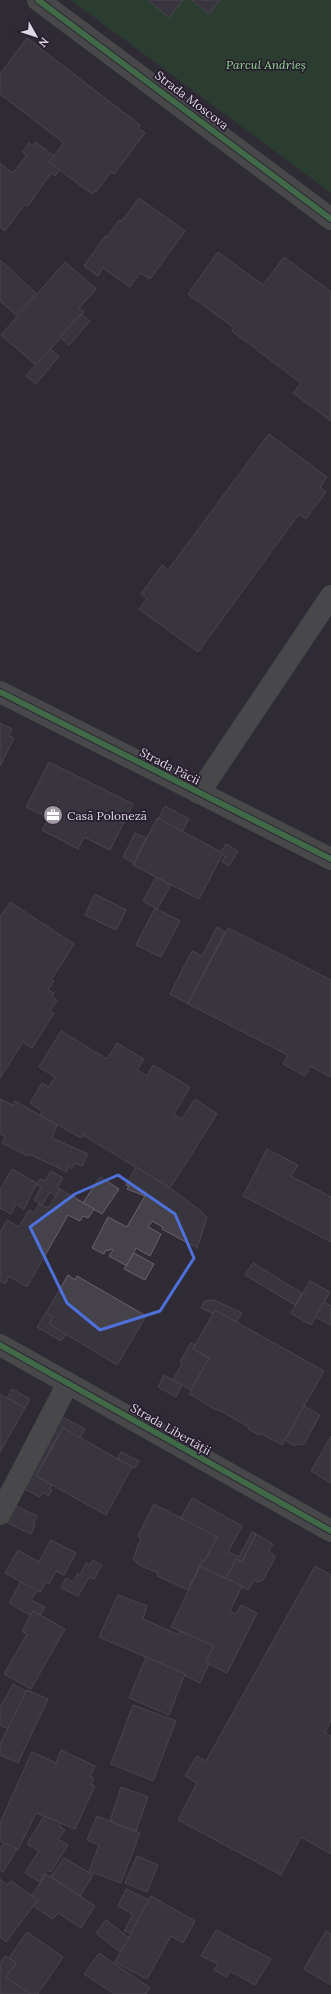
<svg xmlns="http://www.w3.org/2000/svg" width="331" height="1994" viewBox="0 0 331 1994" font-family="Lora,serif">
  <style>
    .green { fill: #27532a }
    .building { fill: #46424a; stroke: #68636d }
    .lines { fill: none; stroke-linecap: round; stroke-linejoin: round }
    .minor { stroke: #666c66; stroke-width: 22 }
    .cycleway-casing { stroke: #271d2f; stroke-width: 8 }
    .cycleway { stroke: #56b35d; stroke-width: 6 }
    .marked { fill: none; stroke: #4e70db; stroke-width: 3; stroke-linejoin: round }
    .labels { text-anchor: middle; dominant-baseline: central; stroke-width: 3.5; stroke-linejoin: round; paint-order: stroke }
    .park-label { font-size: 12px; font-style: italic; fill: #8ddc8e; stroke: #271d2f }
    .street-label { font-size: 12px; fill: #dfd8e4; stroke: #271d2f }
    .poi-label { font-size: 12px; fill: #dfd8e4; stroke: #271d2f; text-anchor: start }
  </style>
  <rect width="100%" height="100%" fill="#302b35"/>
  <path class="green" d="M71 0H331V193Z"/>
  <g class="building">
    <path d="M148 0H183L169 18Z"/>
    <path d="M192 0H220L209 14Z"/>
    <path d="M27 38 140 125 138 128 145 133 114 174 111 172 96 192 95 190 92 194 49 162 64 143 0 94V74Z"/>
    <path d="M36 142 54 156 49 162 60 170 55 176 51 173 28 206 25 204 5 231 0 227V163L13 173 27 155 22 152 29 143 33 146Z"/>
    <path d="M139 198 185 231 150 279 140 273 130 287 103 268 98 276 84 266 105 236 107 237 119 220 122 221Z"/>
    <path d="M218 252 263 285 284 257 331 292V421L293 393 301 383 232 331 234 328 188 294Z"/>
    <path d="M0 260 36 293 16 315 0 301Z"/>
    <path d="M65 262 96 289 79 308 84 312 36 365 1 335Z"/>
    <path d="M81 314 90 321 69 345 60 337Z"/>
    <path d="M50 349 59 356 36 384 26 376Z"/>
    <path d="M269 434 327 477 320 487 326 492 306 519 299 514 198 652 139 609 147 599 141 594 162 565 168 570Z"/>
    <path d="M0 723 12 729 9 736 14 738 0 766Z"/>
    <path d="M49 762 133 804 110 850 84 837 78 849 42 830 49 818 26 807Z"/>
    <path d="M165 806 189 819 182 832 158 819Z"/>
    <path d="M157 818 223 853 199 899 133 865Z"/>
    <path d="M135 833 146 838 134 863 123 857Z"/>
    <path d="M226 844 238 851 229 866 222 862 225 857 221 852Z"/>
    <path d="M156 877 171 885 157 909 143 901Z"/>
    <path d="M95 894 126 910 116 930 85 915Z"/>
    <path d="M10 902 74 944 51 980 54 981 48 990 54 993 52 997 57 1000 50 1011 54 1013 32 1048 23 1042 0 1078V917Z"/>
    <path d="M155 908 180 921 161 957 136 945Z"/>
    <path d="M217 927 225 932 188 1004 170 994 192 951 202 956Z"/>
    <path d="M228 928 331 980V1077L310 1066 305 1076 283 1064 288 1055 188 1004Z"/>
    <path d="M61 1031 107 1059 117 1043 144 1059 137 1070 147 1076 153 1065 190 1087 174 1114 182 1119 195 1099 217 1114 170 1188 83 1135 81 1138 40 1115 42 1111 30 1103 42 1083 49 1087 55 1077 39 1067Z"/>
    <path d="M0 1099 13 1105 15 1101 57 1125 52 1138 88 1154 82 1166 75 1163 72 1169 68 1167 67 1172 29 1154 28 1156 2 1143 5 1136 0 1134Z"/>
    <path d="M267 1149 298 1165 291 1176 331 1197V1242L243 1196Z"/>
    <path d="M136 1167 170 1188 201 1211 207 1218 197 1248 162 1229 163 1227 152 1221 148 1227 161 1234 150 1256 136 1248 127 1266 109 1256 113 1250 110 1249 109 1251 106 1250 104 1254 92 1248 108 1217 127 1227 145 1196 127 1189 129 1186 126 1185Z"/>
    <path d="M12 1169 37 1183 24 1209 16 1204 11 1214 0 1208V1190Z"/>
    <path d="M51 1171 63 1178 57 1188 60 1189 56 1196 50 1192 42 1205 34 1200 41 1187 37 1185 40 1179 45 1181Z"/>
    <path d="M100 1177 119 1189 102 1214 83 1203Z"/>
    <path d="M60 1189 94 1209 88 1218 83 1216 80 1221 68 1215 27 1287 9 1276 5 1284 0 1281V1233L7 1220 19 1227 29 1210 34 1213 39 1204 48 1208Z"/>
    <path d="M134 1253 154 1264 145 1280 124 1269Z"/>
    <path d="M253 1263 302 1293 295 1305 245 1275Z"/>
    <path d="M68 1275 75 1280 77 1276 146 1316 117 1365 49 1324 53 1317 46 1313Z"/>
    <path d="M310 1281 330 1292 311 1325 291 1313Z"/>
    <path d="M214 1300 242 1313 236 1322 215 1310 214 1314 201 1308 205 1301Z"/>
    <path d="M324 1302 331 1306V1325L315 1317Z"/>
    <path d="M215 1310 324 1371 282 1445 260 1433 259 1435 248 1429 249 1427 217 1409 216 1410 189 1394 209 1358 193 1349Z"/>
    <path d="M46 1313 53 1317 49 1324 66 1334 61 1341 37 1327Z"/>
    <path d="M191 1343 196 1345 193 1349 209 1358 191 1390 173 1380 182 1364 180 1362Z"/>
    <path d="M164 1375 182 1385 176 1397 158 1387Z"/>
    <path d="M12 1389 30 1399 25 1408 7 1398Z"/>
    <path d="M0 1394 25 1408 0 1452Z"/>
    <path d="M304 1406 320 1415 304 1444 293 1445 285 1440Z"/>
    <path d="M57 1414 85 1429 80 1438 63 1428 52 1446 42 1440Z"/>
    <path d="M63 1428 132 1467 106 1515 36 1476Z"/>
    <path d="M331 1436V1483L311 1471Z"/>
    <path d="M43 1441 52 1446 36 1476 52 1485 49 1489 52 1490 48 1496 43 1492 40 1497 19 1486Z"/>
    <path d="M121 1452 139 1461 135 1468 118 1459Z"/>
    <path d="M192 1498 242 1526 228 1552 239 1557 252 1532 256 1534 242 1562 236 1559 226 1579 200 1566 202 1561 204 1562 217 1537 181 1518Z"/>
    <path d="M12 1504 37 1516 33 1524 35 1525 31 1534 3 1521Z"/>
    <path d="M154 1504 217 1537 204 1562 202 1561 188 1590 157 1576 158 1573 139 1565 133 1559 141 1538 138 1536Z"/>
    <path d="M256 1534 273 1544 269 1551 273 1554 275 1558 263 1580 258 1582 254 1580 248 1590 226 1579 236 1559 242 1562Z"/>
    <path d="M51 1540 76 1553 64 1575 56 1571 49 1584 46 1582 40 1592 5 1573 18 1550 39 1562Z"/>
    <path d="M93 1560 102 1565 94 1579 89 1577 78 1596 61 1588 66 1578 73 1582 78 1573 80 1575 86 1563 90 1565Z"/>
    <path d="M200 1566 242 1586 230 1611 236 1614 241 1605 257 1613 227 1673 205 1662 214 1646 171 1627Z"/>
    <path d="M315 1566 331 1575V1721L325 1732 331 1736V1854L301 1837 281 1875 178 1820 197 1783 185 1776 197 1756 206 1761Z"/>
    <path d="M21 1582 37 1590 31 1600 45 1607 40 1615 33 1611 30 1615 9 1603Z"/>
    <path d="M118 1595 147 1606 143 1619 179 1635 180 1631 214 1646 205 1662 209 1664 200 1683 184 1675 185 1674 99 1637Z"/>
    <path d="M33 1611 65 1629 31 1689 4 1674 27 1634 22 1631Z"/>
    <path d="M146 1657 185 1674 169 1715 129 1698Z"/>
    <path d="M13 1684 27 1692 8 1729 0 1725V1708Z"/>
    <path d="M27 1690 48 1699 18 1763 0 1755V1744Z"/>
    <path d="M133 1705 176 1721 153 1781 111 1764Z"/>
    <path d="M61 1750 95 1766 90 1776 94 1778 91 1785 95 1786 75 1829 36 1813 18 1850 0 1841V1823L32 1752 56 1763Z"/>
    <path d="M121 1787 148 1797 136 1831 110 1821Z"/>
    <path d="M44 1816 61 1823 59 1826 65 1830 58 1839 68 1845 51 1872 47 1870 40 1882 25 1873 39 1851 27 1844Z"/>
    <path d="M97 1816 140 1833 121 1883 89 1871 99 1845 87 1840Z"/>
    <path d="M4 1843 17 1849 3 1872 0 1870V1849Z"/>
    <path d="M137 1856 158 1865 147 1892 125 1883Z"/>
    <path d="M64 1858 93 1875 80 1896 51 1877Z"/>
    <path d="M46 1874 95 1906 81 1928 58 1913 53 1919 33 1906 38 1900 31 1896Z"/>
    <path d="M0 1879 7 1885 11 1881 38 1900 6 1942 0 1937Z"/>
    <path d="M126 1889 149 1900 131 1933 124 1931 133 1914 118 1906Z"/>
    <path d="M151 1896 195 1921 183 1943 171 1936 147 1979 115 1962Z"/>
    <path d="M106 1920 129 1938 120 1952 96 1933Z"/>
    <path d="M216 1930 271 1959 255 1985 230 1971 227 1977 214 1970 218 1964 201 1956Z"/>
    <path d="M326 1931 331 1934V1985L304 1969Z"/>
    <path d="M27 1932 63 1957 38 1994H30L6 1977 16 1963 9 1958Z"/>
    <path d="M99 1953 150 1988 146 1994H114L84 1974Z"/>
    <path d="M5 1956 16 1963 6 1977 30 1994H0V1964Z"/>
  </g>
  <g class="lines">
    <g class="minor">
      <path d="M38 0 331 219"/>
      <path d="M0 692 331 859"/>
      <path d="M199 793 331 596"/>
      <path d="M0 1345 331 1531"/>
      <path d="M0 1514 68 1383"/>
    </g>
    <defs>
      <g id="cycleway">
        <path d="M38 0 331 219"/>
        <path d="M0 692 331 859"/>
        <path d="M0 1345 331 1531"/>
      </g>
    </defs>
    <use href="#cycleway" class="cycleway-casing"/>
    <use href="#cycleway" class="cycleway"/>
  </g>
  <path d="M0 0H331V1994H0ZM118 1175 175 1214 194 1258 160 1311 100 1330 67 1303 30 1227 75 1194Z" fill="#302b35" fill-opacity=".55" fill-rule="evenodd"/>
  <path class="marked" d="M118 1175 175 1214 194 1258 160 1311 100 1330 67 1303 30 1227 75 1194Z"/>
  <defs>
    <symbol id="office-disc" viewBox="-11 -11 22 22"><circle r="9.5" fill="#a29ba7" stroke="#271d2f"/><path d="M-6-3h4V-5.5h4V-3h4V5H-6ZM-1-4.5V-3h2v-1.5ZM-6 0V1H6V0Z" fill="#fff"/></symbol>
  </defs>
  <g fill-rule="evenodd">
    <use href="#office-disc" x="42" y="804" width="22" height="22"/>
  </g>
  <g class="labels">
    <g class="park-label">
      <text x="266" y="64">Parcul Andrieș</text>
    </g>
    <g class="street-label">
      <text transform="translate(192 100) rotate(37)">Strada Moscova</text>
      <text transform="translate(170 766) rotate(27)">Strada Păcii</text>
      <text transform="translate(171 1429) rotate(30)">Strada Libertății</text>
    </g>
    <g class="poi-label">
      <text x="67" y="815">Casā Polonezā</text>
    </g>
  </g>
  <g transform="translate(36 36) rotate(129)" stroke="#271d2f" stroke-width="3" paint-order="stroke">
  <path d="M0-3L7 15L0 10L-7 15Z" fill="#dfd8e4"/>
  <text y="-6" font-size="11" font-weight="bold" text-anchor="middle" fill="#dfd8e4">N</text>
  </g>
</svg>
